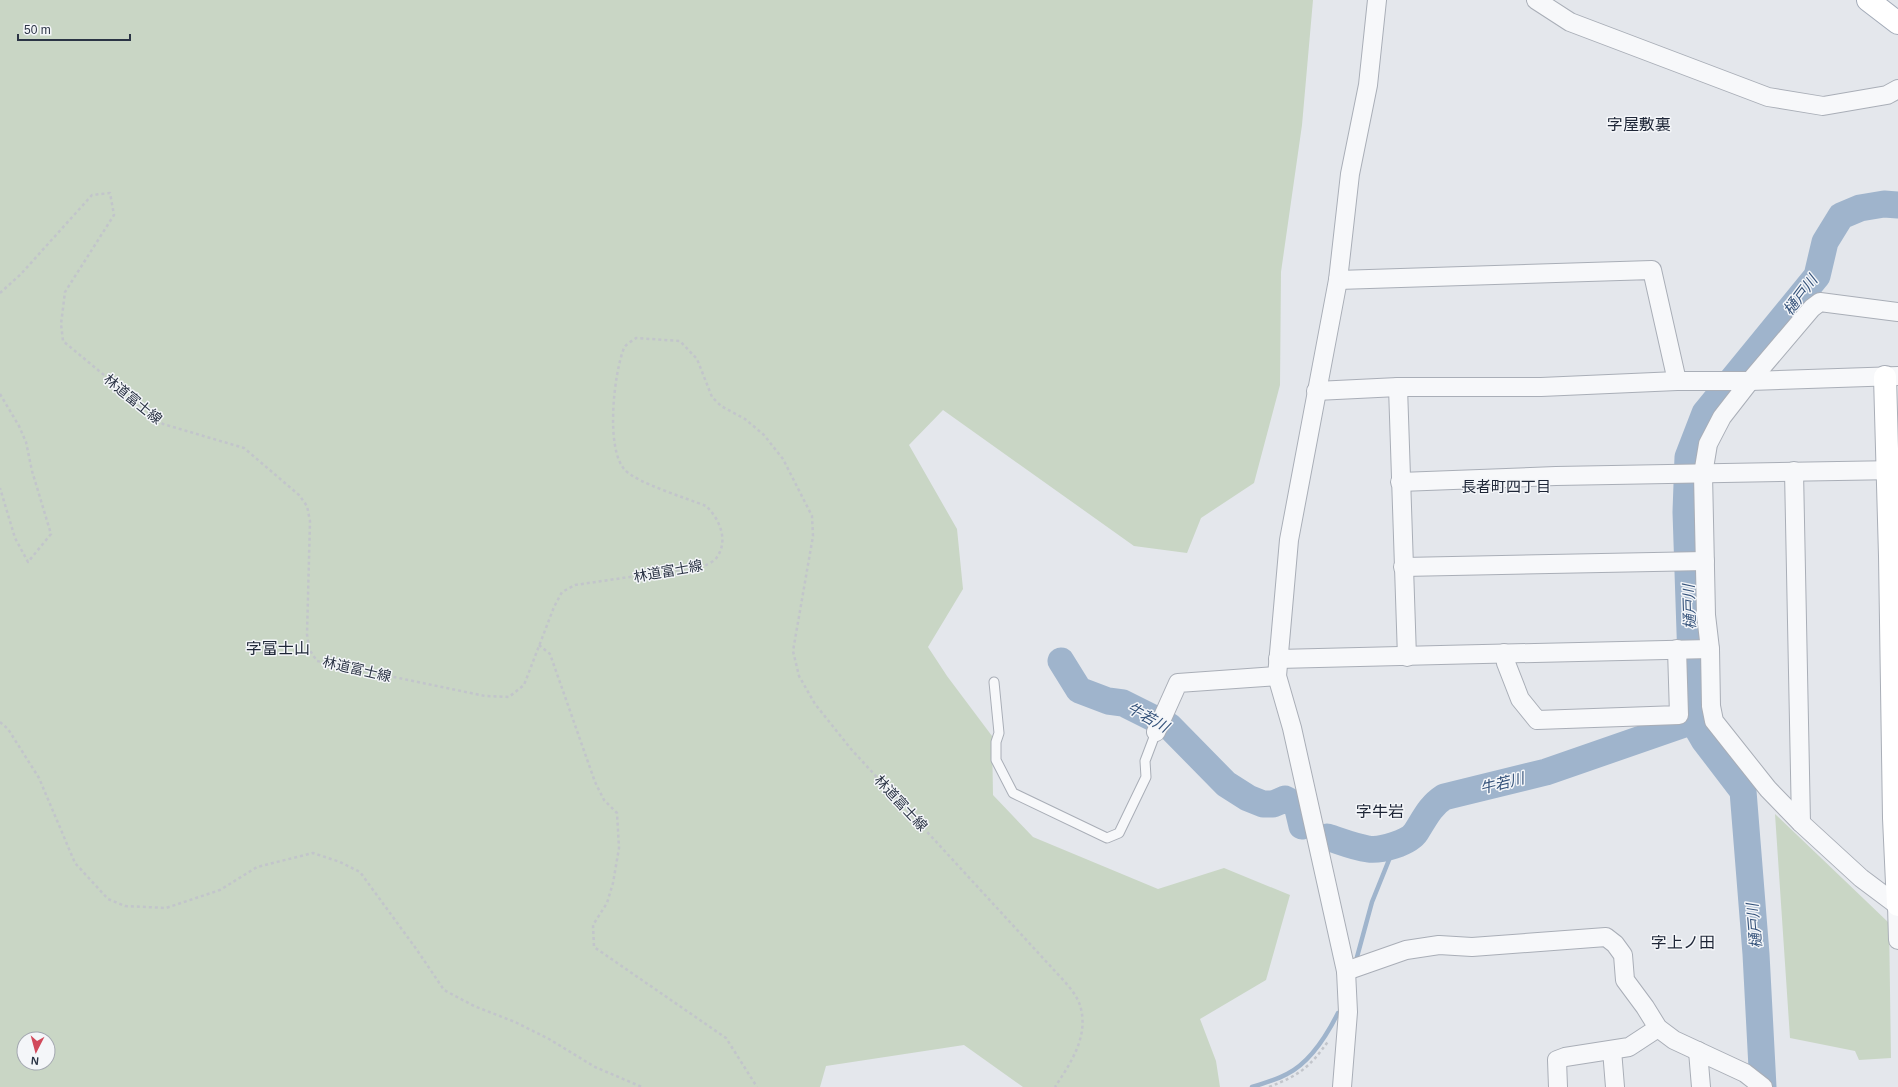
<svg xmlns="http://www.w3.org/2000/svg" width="1898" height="1087" viewBox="0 0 1898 1087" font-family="Helvetica,'Noto Sans JP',sans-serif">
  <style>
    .green { fill: #c9d6c5; fill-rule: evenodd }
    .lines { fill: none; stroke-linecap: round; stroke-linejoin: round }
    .stream { stroke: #9fb4cc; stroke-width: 4.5 }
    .river { stroke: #9fb4cc; stroke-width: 27 }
    .lane-casing { stroke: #a9aeb7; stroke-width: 11 }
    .street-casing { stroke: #a9aeb7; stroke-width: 20 }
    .secondary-casing { stroke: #a9aeb7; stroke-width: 24 }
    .primary-casing { stroke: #a3abb8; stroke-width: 24 }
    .path { stroke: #c2c5cb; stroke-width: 2.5; stroke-dasharray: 3 3; stroke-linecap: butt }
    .lane { stroke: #f7f8fa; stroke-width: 9 }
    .street { stroke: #f7f8fa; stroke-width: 18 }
    .secondary { stroke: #fff; stroke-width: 22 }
    .primary { stroke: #fff; stroke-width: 22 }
    .labels { text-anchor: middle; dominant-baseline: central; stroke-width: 3; stroke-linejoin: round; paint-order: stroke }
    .street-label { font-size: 14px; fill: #2b3445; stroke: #f4f6f9 }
    .water-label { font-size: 15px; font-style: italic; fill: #34527a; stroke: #f4f6f9 }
    .neighbourhood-label { font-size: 15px; fill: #1d2536; stroke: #f4f6f9 }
    .quarter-label { font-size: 16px; fill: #1d2536; stroke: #f4f6f9 }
  </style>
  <rect width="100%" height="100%" fill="#e4e7ec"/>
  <g class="green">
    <path d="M0 0H1313L1302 125 1281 272 1280 385 1254 483 1201 518 1187 553 1134 546 943 410 909 445 957 529 963 589 928 647 947 676 992 736 993 795 1033 837 1158 889 1224 868 1290 895 1266 980 1200 1019 1216 1061 1220 1087H1023L964 1045 826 1066 820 1087H0ZM24 1039H48V1063H24Z"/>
    <path d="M1775 814 1889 923 1891 1058 1859 1060 1855 1051 1790 1038Z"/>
  </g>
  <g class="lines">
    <g class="stream">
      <path d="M1357 957 1372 902 1395 845"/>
      <path d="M1252 1087C1264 1083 1276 1080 1287 1074 1311 1062 1327 1035 1338 1013"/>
    </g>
    <g class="river">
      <path d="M1061 661 1079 690 1108 701 1123 703 1169 726 1226 784 1248 798 1263 804H1273L1285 799 1297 805 1302 826"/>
      <path d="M1327 837C1340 841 1354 847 1368 849 1380 851 1409 843 1416 832 1425 818 1430 806 1444 797L1546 772 1693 721"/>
      <path d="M1763 1087 1756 954 1743 791 1704 740 1693 721 1686 512 1688 457 1705 413 1817 276 1825 242 1841 216 1860 208 1884 204 1898 205"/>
    </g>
    <defs>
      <path id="lane" d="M994 682 999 733 996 742V760L1013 793 1107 838 1119 833 1146 777 1145 761 1156 732"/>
      <g id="street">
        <path d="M1536 0 1570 22 1768 97 1823 106 1887 95 1898 89"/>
        <path d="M1338 280 1652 270 1677 381"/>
        <path d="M1898 312 1820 302 1812 308 1750 381 1722 417 1708 444 1703 474 1706 615 1710 649 1711 706 1714 721 1768 789 1801 823 1861 878 1897 905 1898 940"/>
        <path d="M1398 387 1407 657"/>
        <path d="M1316 391 1398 387H1541L1677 381H1750L1898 376"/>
        <path d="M1794 471 1801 823"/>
        <path d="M1400 482 1556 476 1898 470"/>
        <path d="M1403 567 1705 561"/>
        <path d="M1504 653 1506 663 1520 699 1537 720 1679 715 1677 649"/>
        <path d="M1278 659C1422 656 1566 651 1710 649"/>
        <path d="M1156 732 1178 683 1277 676"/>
        <path d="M1346 971 1406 950 1439 945 1472 947 1606 937 1615 944 1623 955 1625 980 1645 1007 1658 1028 1674 1040 1745 1073 1763 1087"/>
        <path d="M1612 1050 1615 1087"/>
        <path d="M1698 1051 1701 1087"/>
        <path d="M1342 1087 1348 1012 1346 971 1292 728 1277 676 1289 540 1338 280 1350 174 1368 85 1377 0"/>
        <path d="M1558 1087 1557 1060 1565 1057 1629 1047 1658 1028"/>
      </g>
      <path id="secondary" d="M1885 377 1890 556 1894 818 1898 905"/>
      <path id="primary" d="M1868 0 1898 23"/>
    </defs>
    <use href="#lane" class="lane-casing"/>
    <use href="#street" class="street-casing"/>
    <use href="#secondary" class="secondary-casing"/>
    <use href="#primary" class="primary-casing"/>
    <g class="path">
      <path d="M0 293 21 274 92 195 110 193 114 215 65 292 61 324 63 341 163 424 244 448 299 495 307 506 310 521 307 634 309 649 317 661 485 696 509 697 524 685 554 607 562 592 575 585 704 566C708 564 715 561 717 557 729 540 719 518 706 506 686 498 637 483 625 470 605 449 614 373 624 348 626 344 632 341 636 338L680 341 697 359 712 397 721 406 745 419 764 435 783 459 812 516 813 536 793 651 799 676 815 704 851 749 1053 969C1063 980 1078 994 1081 1009 1088 1038 1070 1064 1055 1087"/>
      <path d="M0 394 19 426 26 442 32 471 51 534 28 562 15 538 0 488"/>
      <path d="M539 645 550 654 595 782 604 800 617 813 619 848 613 883 607 903 593 925 594 947 726 1038 757 1087"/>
      <path d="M0 722 8 729 39 778 75 863 108 899 125 906 166 908 220 890 257 867 313 853 340 862 360 872 417 950 444 990 474 1006 515 1022 549 1039 595 1067 642 1087"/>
      <path d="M1269 1087C1300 1075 1310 1067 1329 1040"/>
    </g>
    <use href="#lane" class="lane"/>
    <use href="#street" class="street"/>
    <use href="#secondary" class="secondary"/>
    <use href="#primary" class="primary"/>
  </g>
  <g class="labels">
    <g class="street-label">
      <text transform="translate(133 399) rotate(39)">林道富士線</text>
      <text transform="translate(668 571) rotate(-10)">林道富士線</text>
      <text transform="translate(357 669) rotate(13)">林道富士線</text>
      <text transform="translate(901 803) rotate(47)">林道富士線</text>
    </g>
    <g class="water-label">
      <text transform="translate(1800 295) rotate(-53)">樋戸川</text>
      <text transform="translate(1689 607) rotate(-92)">樋戸川</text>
      <text transform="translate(1148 717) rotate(29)">牛若川</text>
      <text transform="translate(1502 783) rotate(-14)">牛若川</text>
      <text transform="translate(1754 926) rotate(-95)">樋戸川</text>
    </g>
    <g class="neighbourhood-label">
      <text x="1506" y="486">長者町四丁目</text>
    </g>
    <g class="quarter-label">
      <text x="1639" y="124">字屋敷裏</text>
      <text x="278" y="648">字富士山</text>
      <text x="1380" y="811">字牛岩</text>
      <text x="1683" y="942">字上ノ田</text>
    </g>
  </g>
  <g transform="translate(36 1051) rotate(186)"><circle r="19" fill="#f4f6f9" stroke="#a4a8b1"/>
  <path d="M0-3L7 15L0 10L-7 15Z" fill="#d1495b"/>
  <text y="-6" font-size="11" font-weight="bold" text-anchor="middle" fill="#2b3445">N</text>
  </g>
  <path d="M18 34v6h112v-6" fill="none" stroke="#2b3445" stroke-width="2"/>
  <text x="24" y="34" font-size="12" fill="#2b3445" stroke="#f4f6f9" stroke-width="3" paint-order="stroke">50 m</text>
</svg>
